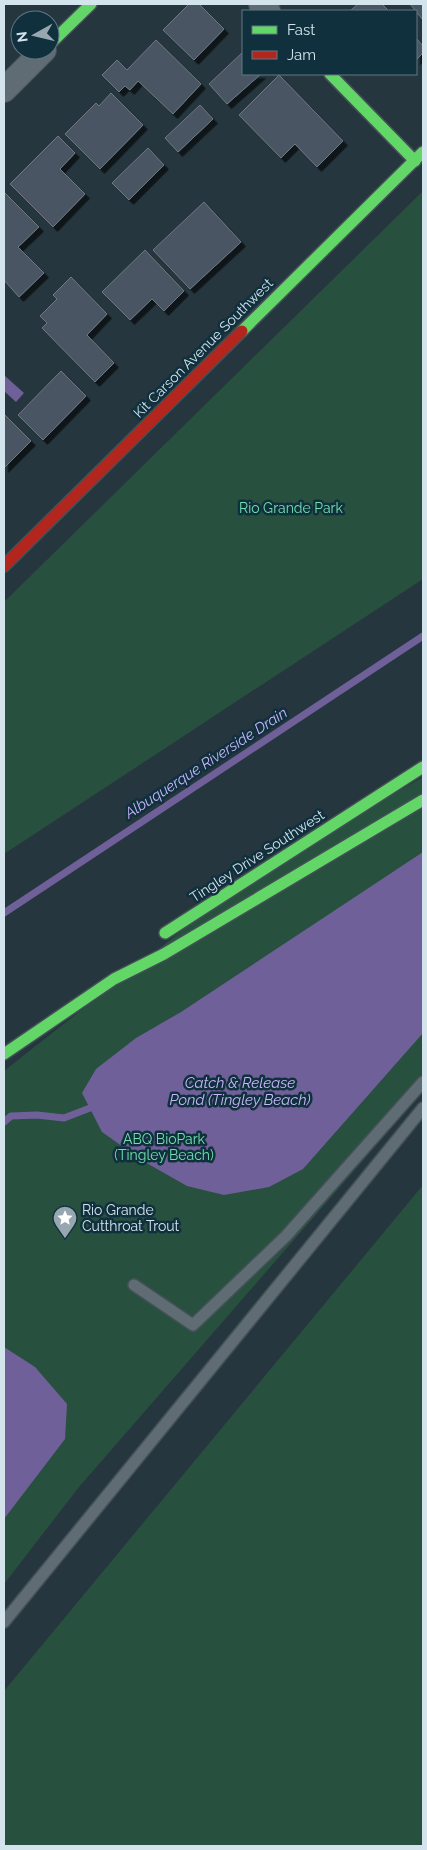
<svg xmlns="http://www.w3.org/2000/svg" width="427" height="1850" viewBox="0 0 427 1850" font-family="Raleway,sans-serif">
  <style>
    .green { fill: #28503f }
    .water { fill: #6f6099 }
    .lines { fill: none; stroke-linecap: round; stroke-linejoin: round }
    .stream { stroke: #6f6099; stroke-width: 7 }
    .building { fill: #485463; stroke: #6f7982; filter: url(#shadow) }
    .lane-casing { stroke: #435157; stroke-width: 14 }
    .street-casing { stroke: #435157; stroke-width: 26 }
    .fast-casing { stroke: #435157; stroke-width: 14 }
    .jam-casing { stroke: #435157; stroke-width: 14 }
    .lane { stroke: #606c73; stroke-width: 11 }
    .street { stroke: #606c73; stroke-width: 24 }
    .fast { stroke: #63d668; stroke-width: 11 }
    .jam { stroke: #b3261e; stroke-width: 11 }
    .labels { text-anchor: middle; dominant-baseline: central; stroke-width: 5; stroke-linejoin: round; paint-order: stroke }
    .street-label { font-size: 14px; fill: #d3e4ed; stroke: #10303d }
    .park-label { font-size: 14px; fill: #72e0ac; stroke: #10303d }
    .poi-label { font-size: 14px; fill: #d3e4ed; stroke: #10303d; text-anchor: start }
    .water-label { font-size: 15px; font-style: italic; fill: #c9b5fc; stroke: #10303d }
  </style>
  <defs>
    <filter id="shadow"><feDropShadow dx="4.5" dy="4.5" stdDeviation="0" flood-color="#0009"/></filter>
  </defs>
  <rect width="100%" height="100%" fill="#26363e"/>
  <g class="green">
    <path d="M423 191V579L4 854V602Z"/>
    <path d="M423 777V1087L399 1119 79 1487 4 1584V1071L246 880Z"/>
    <path d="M423 1185V1846H4V1691Z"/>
  </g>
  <g class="water">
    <path d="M5 376 24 393 16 402 4 391Z"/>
    <path d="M423 852V1033L303 1169 269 1187 224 1195 187 1186 143 1161 102 1132 82 1093 96 1069 136 1038 181 1012Z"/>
    <path d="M4 1347 35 1367 67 1404 65 1439 4 1519Z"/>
  </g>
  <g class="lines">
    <g class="stream">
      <path d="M4 913 423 636"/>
      <path d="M4 1122 11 1116 37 1115 64 1118 90 1108"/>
    </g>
  </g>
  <g class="building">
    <path d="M189 4H199L224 29 194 60 163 30Z"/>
    <path d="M358 4H382L389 11H350Z"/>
    <path d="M410 4H423V20Z"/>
    <path d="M416 38 423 46V53L416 60Z"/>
    <path d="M156 40 201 84 173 114 138 81 130 90 125 86 119 92 102 75 117 60 127 70Z"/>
    <path d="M243 52V74H261L227 104 209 84Z"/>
    <path d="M279 75 343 141 317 167 295 144 281 158 239 115Z"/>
    <path d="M111 93 143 125 100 169 65 134 96 103 99 106Z"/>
    <path d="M200 105 213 119 178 152 165 138Z"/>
    <path d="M58 136 75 153 60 169 85 194 53 227 10 184Z"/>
    <path d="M148 148 164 165 129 200 112 183Z"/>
    <path d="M5 193 39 227 18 247 44 273 19 297 4 280V194Z"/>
    <path d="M204 202 241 242 190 289 153 250Z"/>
    <path d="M145 250 184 291 164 311 152 299 130 320 102 292Z"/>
    <path d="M71 277 107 314 87 335 114 363 95 382 42 328 47 323 40 316 57 299 53 295Z"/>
    <path d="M61 371 86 396 43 440 18 415Z"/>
    <path d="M4 414 31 441 4 468Z"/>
  </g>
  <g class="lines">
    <defs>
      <g id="lane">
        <path d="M134 1285 193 1325 286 1236 423 1082"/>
        <path d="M4 1622 423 1108"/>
      </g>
      <g id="street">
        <path d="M261 4 268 11"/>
        <path d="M4 90 44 50"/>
      </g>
      <g id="fast">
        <path d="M50 44 91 4"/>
        <path d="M330 74 415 161"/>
        <path d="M242 331 423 152"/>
        <path d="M165 933 423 767"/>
        <path d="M4 1054 114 979 164 954 423 800"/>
      </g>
      <path id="jam" d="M4 566 242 331"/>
    </defs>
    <use href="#lane" class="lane-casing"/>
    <use href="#street" class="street-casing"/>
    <use href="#fast" class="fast-casing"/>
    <use href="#jam" class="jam-casing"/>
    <use href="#lane" class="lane"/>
    <use href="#street" class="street"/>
    <use href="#fast" class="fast"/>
    <use href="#jam" class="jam"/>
  </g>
  <defs>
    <symbol id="sight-pin" viewBox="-11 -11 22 30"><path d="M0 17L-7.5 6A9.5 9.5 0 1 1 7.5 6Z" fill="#96a7b0" stroke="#10303d"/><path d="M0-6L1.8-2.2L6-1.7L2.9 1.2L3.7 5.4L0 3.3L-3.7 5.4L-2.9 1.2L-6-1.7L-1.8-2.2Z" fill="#fff"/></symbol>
  </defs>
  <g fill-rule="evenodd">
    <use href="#sight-pin" x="51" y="1204" width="28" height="38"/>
  </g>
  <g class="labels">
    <g class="street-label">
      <text transform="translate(203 348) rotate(-45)">Kit Carson Avenue Southwest</text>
      <text transform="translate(257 856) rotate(-33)">Tingley Drive Southwest</text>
    </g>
    <g class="park-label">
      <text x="291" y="508">Rio Grande Park</text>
      <text x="164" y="1139">ABQ BioPark<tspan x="164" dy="16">(Tingley Beach)</tspan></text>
    </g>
    <g class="poi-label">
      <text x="82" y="1210">Rio Grande<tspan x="82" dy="16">Cutthroat Trout</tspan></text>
    </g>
    <g class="water-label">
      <text transform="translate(206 763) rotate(-33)">Albuquerque Riverside Drain</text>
      <text x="240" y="1083">Catch &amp; Release<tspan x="240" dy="17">Pond (Tingley Beach)</tspan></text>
    </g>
  </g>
  <rect width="427" height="1850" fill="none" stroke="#d3e4ed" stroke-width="10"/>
  <rect x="242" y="10" width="175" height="65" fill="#10303d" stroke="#5e7883"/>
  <rect x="252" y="26" width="25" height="8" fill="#63d668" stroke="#5e7883"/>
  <text x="287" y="35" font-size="15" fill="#d3e4ed">Fast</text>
  <rect x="252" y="51" width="25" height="8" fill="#b3261e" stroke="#5e7883"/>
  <text x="287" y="60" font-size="15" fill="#d3e4ed">Jam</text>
  <g transform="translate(35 35) rotate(262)"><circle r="24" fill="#10303d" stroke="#5e7883"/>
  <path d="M0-4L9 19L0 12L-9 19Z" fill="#96a7b0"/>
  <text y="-8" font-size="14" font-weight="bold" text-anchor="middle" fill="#d3e4ed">N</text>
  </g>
</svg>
